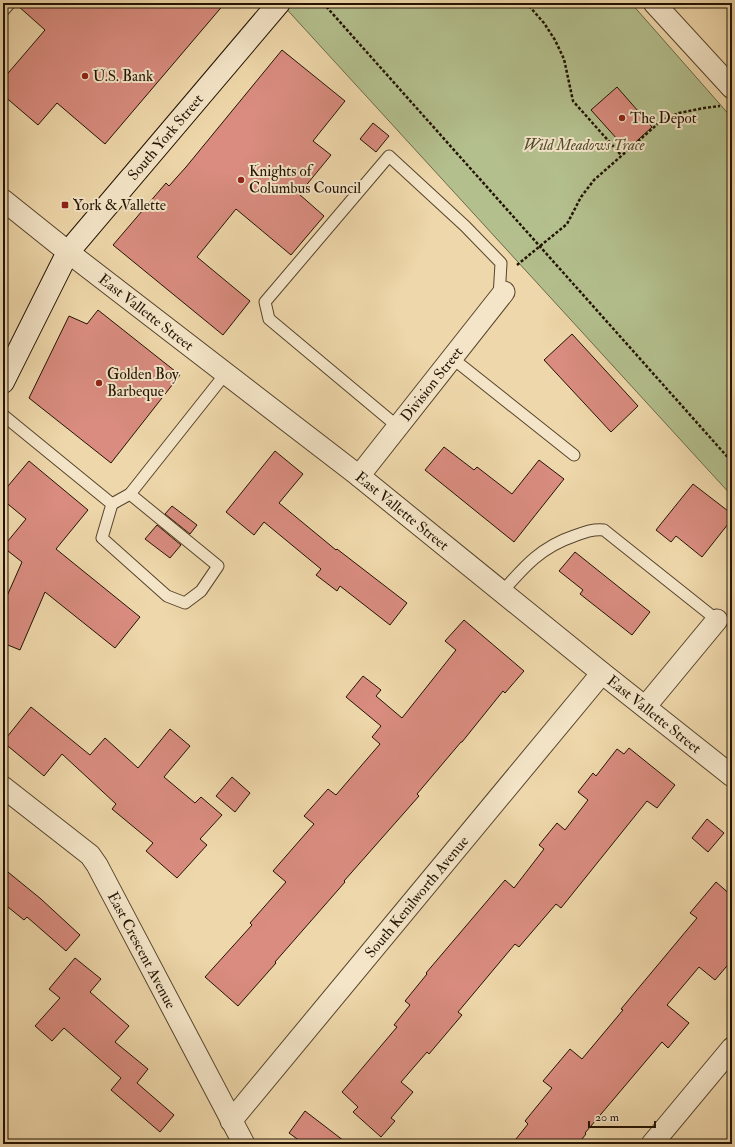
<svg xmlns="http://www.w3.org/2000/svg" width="735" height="1147" viewBox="0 0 735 1147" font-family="'IM FELL Double Pica',serif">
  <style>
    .green { fill: #b3bf8d; stroke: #6b6948 }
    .building { fill: #d98c7f; stroke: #231302 }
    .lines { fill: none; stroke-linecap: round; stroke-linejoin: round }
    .service-casing { stroke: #56442c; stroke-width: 13 }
    .minor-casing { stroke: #56442c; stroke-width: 23 }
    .secondary-casing { stroke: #231302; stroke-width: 24 }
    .path { stroke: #231302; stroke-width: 2.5; stroke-dasharray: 3 2; stroke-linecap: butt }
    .service { stroke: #f4e5c8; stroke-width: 11 }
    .minor { stroke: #f4e5c8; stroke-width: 21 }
    .secondary { stroke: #f4e5c8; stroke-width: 22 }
    .poi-dot { fill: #8f2418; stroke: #f4e5c8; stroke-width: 1.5 }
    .labels { text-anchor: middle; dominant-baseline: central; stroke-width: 4; stroke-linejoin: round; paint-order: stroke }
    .poi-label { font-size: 15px; fill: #231302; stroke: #f4e5c8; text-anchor: start }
    .street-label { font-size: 15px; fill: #231302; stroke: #f4e5c8 }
    .park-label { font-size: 15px; font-style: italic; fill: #554f33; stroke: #f4e5c8 }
  </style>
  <rect width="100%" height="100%" fill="#eed7aa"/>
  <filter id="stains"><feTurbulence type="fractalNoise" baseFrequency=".005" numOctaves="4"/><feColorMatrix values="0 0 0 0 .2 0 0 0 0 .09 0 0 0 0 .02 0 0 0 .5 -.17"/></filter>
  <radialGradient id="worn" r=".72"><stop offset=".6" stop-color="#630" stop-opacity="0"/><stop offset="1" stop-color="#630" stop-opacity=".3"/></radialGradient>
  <path class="green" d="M281 3H631L732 118V496Z"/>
  <g class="building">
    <path d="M17 3H225L105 144 57 103 38 125 3 95V79L45 30 17 5Z"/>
    <path d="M282 50 345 101 313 141 331 155 299 194 324 216 291 255 236 209 197 257 250 301 223 335 113 245 166 183 169 186 186 167Z"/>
    <path d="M617 87 652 127 627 150 591 110Z"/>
    <path d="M373 123 389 136 376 152 360 139Z"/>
    <path d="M98 310 180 375 111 463 29 398 69 316 87 324Z"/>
    <path d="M572 334 638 406 611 432 544 360Z"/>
    <path d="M444 447 474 470 477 467 512 494 539 460 564 479 514 542 425 470Z"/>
    <path d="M275 451 303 474 279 503 336 550 337 549 407 603 390 625 340 586 337 591 316 575 321 569 264 522 254 535 226 512Z"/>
    <path d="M29 461 88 510 56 549 140 617 115 648 45 592 20 650 3 643V605L22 562 3 547 26 519 3 500V492Z"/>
    <path d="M693 484 732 514V519L702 557 676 536 671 542 656 530Z"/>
    <path d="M172 506 197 525 190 534 165 514Z"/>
    <path d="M157 525 181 545 170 558 145 539Z"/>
    <path d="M575 552 650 612 632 635 580 594 583 590 559 571Z"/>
    <path d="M464 620 524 671 505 693 503 691 462 742H461L417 794 419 796 344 881 345 882 275 962 276 963 238 1006 205 977 252 925 250 923 286 882 273 871 314 824 304 816 328 789 336 795 380 744 372 737 381 726 346 697 363 676 381 690 376 696 402 718 456 650 445 641Z"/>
    <path d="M31 707 90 755 105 738 138 768 170 729 190 746 164 777 195 803 201 797 222 815 200 839 207 845 177 878 146 851 153 843 112 809 116 804 62 754 44 776 3 742Z"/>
    <path d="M629 748 675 785 657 808 647 801 561 908 556 904 519 947 515 944 458 1012 462 1015 429 1054 427 1052 401 1082 413 1092 391 1118 395 1121 381 1137 353 1112 358 1107 342 1092 397 1027 394 1025 410 1005 405 1001 427 974 426 973 505 880 514 888 544 849 539 845 557 823 565 830 588 800 578 792 593 773 596 776 617 749 624 754Z"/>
    <path d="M232 777 250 793 235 812 216 796Z"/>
    <path d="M707 819 724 833 708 852 692 838Z"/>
    <path d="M3 868 41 899 80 935 66 951 27 917 24 920 3 903Z"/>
    <path d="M716 882 732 896V960L715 980 699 967 667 1005 689 1023 668 1048 662 1042 585 1133 586 1134 578 1144H512L528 1124 525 1121 552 1088 543 1081 570 1049 582 1059 623 1010 621 1009 697 918 690 913Z"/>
    <path d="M75 958 101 979 90 992 129 1026 115 1042 148 1069 137 1083 174 1115 160 1132 111 1090 121 1078 64 1028 52 1041 35 1026 60 998 49 989Z"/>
    <path d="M305 1111 348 1144H304L289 1133Z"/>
  </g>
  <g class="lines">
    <defs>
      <g id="service">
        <path d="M3 11 10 3"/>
        <path d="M452 358 574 455"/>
        <path d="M3 415 112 504 102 538 167 596 185 603 201 591 218 566 130 494 226 373"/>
        <path d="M397 426 269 319 265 302 389 156 465 226 501 263 499 297"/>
        <path d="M112 504 130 494"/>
        <path d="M502 592C524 567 541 547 574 536 585 532 592 529 604 530L717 620"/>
      </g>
      <g id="minor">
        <path d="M654 3 732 88"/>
        <path id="s1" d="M3 200 68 252 359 476 602 673 732 776"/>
        <path id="s2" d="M359 476 504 292"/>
        <path d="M645 707 717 620"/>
        <path id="s3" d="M3 787 90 855 97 865 244 1144"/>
        <path id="s4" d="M231 1121 602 673"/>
        <path d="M652 1144 732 1048"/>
      </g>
      <g id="secondary">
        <path id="s5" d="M3 382 68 252 279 3"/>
      </g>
    </defs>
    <use href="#service" class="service-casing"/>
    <use href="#minor" class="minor-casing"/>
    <use href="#secondary" class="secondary-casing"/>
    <g class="path">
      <path d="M323 3 732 462"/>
      <path d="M525 3 529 6 544 23 555 40 564 59 573 101 621 155"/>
      <path d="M517 265 567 224 581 197 594 180 661 121 679 113 704 108 720 106"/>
    </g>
    <use href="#service" class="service"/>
    <use href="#minor" class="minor"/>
    <use href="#secondary" class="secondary"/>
  </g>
  <g class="poi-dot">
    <circle cx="85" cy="76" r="4"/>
    <circle cx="622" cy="118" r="4"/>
    <circle cx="241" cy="180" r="4"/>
    <rect x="61" y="201" width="8" height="8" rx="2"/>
    <circle cx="99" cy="383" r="4"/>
  </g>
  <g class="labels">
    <g class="poi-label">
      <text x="93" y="76">U.S. Bank</text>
      <text x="630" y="118">The Depot</text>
      <text x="249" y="171">Knights of<tspan x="249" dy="17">Columbus Council</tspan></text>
      <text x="73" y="205">York &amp; Vallette</text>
      <text x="107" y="374">Golden Boy<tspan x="107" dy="17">Barbeque</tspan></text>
    </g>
    <g class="street-label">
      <text stroke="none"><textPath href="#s5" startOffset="296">South York Street</textPath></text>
      <text stroke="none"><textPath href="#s1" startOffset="182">East Vallette Street</textPath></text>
      <text stroke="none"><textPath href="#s2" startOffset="117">Division Street</textPath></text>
      <text stroke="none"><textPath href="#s1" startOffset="506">East Vallette Street</textPath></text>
      <text stroke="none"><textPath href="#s1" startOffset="830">East Vallette Street</textPath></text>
      <text stroke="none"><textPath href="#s4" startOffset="291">South Kenilworth Avenue</textPath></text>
      <text stroke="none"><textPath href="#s3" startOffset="219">East Crescent Avenue</textPath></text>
    </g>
    <g class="park-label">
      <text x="584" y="145">Wild Meadows Trace</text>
    </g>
  </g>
  <rect width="735" height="1147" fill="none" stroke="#eed7aa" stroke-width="16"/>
  <rect x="4" y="4" width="727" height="1139" fill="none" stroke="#231302" stroke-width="2"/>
  <rect x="8" y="8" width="719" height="1131" fill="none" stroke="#231302"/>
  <path d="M589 1121v6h66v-6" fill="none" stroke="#231302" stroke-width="2"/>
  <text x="595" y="1121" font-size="12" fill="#231302" stroke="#f4e5c8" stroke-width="3" paint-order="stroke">20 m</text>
  <rect width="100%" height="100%" filter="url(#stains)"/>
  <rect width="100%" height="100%" fill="url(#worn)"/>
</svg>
